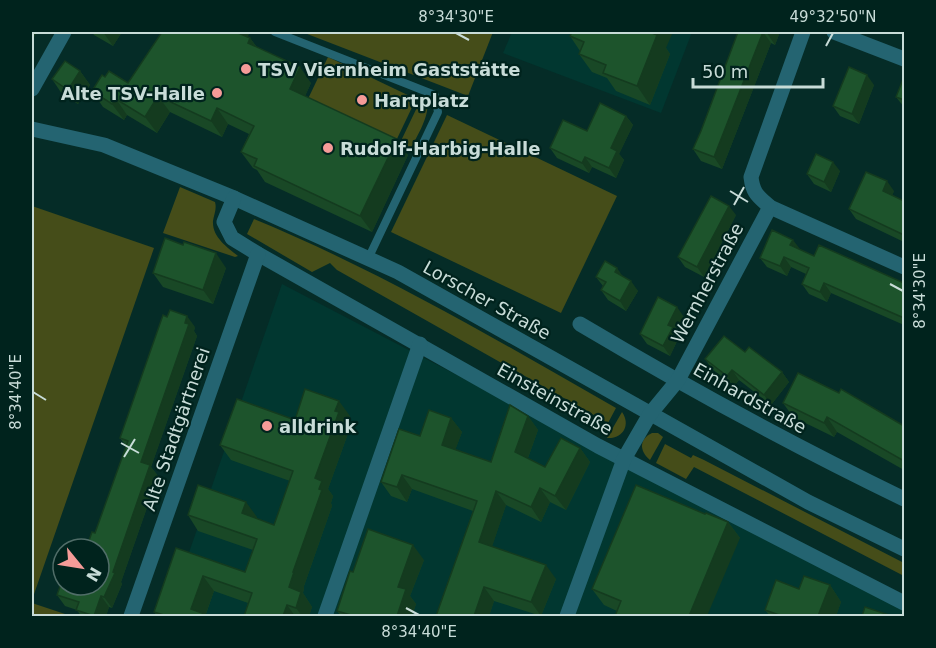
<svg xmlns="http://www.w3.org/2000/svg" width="936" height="648" viewBox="0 0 936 648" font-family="'DejaVu Sans',sans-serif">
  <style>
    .built { fill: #013730 }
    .green { fill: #454d19 }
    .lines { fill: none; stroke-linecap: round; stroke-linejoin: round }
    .service { stroke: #246471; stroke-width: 8 }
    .minor { stroke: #246471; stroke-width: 15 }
    .wall { fill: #194826 }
    .shaded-wall { fill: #143b1f }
    .building { fill: #1d542c; stroke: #143b1f; stroke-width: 1.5 }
    .ticks { fill: none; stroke: #c8dcd8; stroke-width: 2 }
    .poi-dot { fill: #f59b98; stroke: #00231d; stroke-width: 2 }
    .labels { text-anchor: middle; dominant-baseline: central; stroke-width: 4.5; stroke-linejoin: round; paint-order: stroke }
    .poi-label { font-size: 18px; font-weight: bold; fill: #c8dcd8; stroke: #00231d; text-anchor: start }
    .street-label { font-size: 18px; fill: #c8dcd8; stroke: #00231d }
    .neatline { fill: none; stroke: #c8dcd8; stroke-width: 2 }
    .ticks-label { font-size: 15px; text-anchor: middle; fill: #c8dcd8 }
  </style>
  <rect width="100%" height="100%" fill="#052c27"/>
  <g class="built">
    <path d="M512 32H692L661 113 503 53Z"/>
    <path d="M282 284 904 608V616H167Z"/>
  </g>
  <g class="green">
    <path d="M302 32H493L468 96Z"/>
    <path d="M328 57 416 99 395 143 307 101Z"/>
    <path d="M422 97C425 101 427 102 427 106 429 117 415 140 410 150L399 145Z"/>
    <path d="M447 115 617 196 561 313 391 232Z"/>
    <path d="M180 187 215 202C217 209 214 214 213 221 212 237 227 247 238 256L235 257 163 233Z"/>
    <path d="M32 206 154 248 32 600Z"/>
    <path d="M254 219C380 271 497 340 616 408L608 423 337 270 330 263 312 272 247 234Z"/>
    <path d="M622 412C631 425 623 439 607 438Z"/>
    <path d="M652 433H658L663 437 650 460C639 451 639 439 652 433Z"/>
    <path d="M665 444 691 458 693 455 704 460 904 563V576L694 467 686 479 656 463Z"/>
    <path d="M32 603 71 616H32Z"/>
  </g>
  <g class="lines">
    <path class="service" d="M275 32 435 95 438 112 368 259"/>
    <g class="minor">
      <path d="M834 32 904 59"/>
      <path d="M32 89 64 32"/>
      <path d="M32 129 104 145 234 198 398 272 808 502 904 549"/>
      <path d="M234 198 224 222 232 238 258 254 598 446 904 603"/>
      <path d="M770 207 904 267"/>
      <path d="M580 324C686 387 794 446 904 499"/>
      <path d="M131 616 258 254"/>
      <path d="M325 616 420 344"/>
      <path d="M567 616 624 459 650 414 678 380 770 207C758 196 753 194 751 177L803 32"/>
    </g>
  </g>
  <g class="wall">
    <path d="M92 32H122L113 46 94 35Z"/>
    <path d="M156 32H250L247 37 250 38 256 46 311 83 305 96 408 155 372 232 265 182 257 170 253 168 241 152 249 134 228 124 222 137 170 112 157 133 127 115 124 120 103 107 92 91 105 77 128 83 161 34Z"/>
    <path d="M738 32H780L775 45 771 43 722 169 701 161 693 149 701 131Z"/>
    <path d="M570 36 666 48 670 54 650 105 616 91 607 78 592 72 579 54 580 51Z"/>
    <path d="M80 71 90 85 78 104 62 94 52 79Z"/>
    <path d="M904 77V107L896 97Z"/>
    <path d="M874 85 859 124 840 116 833 106Z"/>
    <path d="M626 116 633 125 619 154 624 160 616 178 592 167 589 173 557 158 550 148 587 131Z"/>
    <path d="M840 171 831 192 814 184 807 174Z"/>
    <path d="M894 191 892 195 904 201V242L856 219 849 209Z"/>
    <path d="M736 215 704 277 685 267 678 257Z"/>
    <path d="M800 250 814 256 904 283V325L831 293 827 302 809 294 802 284 806 274 791 267 787 276 767 267 760 258Z"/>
    <path d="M226 268 213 304 163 287 153 273Z"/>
    <path d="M596 277 624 278 638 291 626 311 608 300 601 290 603 286Z"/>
    <path d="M684 317 676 332 679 337 670 356 647 344 640 334Z"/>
    <path d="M195 327 194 331 197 336 151 467 158 476 121 582 122 584 112 608 109 607 106 616H81L77 610 65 606 57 595 99 585 95 533 126 446 120 438Z"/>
    <path d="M745 352 782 372 789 382 771 405 739 380 734 386 712 369 705 359Z"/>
    <path d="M783 403 904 426V470L837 432 834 437 793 417Z"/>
    <path d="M350 416 347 424 350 428 328 489 333 496 331 503 332 506 304 586V588L303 593 312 607 309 616H244L248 603 214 591 206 614 211 616H157L154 612 176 548 245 572 253 550 198 531 188 515 257 517V519L274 525 290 481 231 460 220 445 295 420Z"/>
    <path d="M528 416 538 430 528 458 545 467 580 448 590 462 566 510 550 502 541 522 506 505 492 546 556 579 541 616 494 601 489 616H436L473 511 412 489 407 502 391 496 381 482 420 436 451 418 462 432 455 450 491 462Z"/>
    <path d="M705 514 728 522 740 538 617 611 604 605 592 589Z"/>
    <path d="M424 560 410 596 416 604 412 616H341L337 611 353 572Z"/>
    <path d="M830 585 841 602 836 616H770L765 610 799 589Z"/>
  </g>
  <g class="shaded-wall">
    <path d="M32 32H37L32 41Z"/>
    <path d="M103 32H122L113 46Z"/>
    <path d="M233 32H250L243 46Z"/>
    <path d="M652 32H673L666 48 670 54 650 105 637 86Z"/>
    <path d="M763 32 771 43 722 169 714 157Z"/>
    <path d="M767 32H780L775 45 767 33Z"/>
    <path d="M250 38 262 55 248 43Z"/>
    <path d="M300 67 311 83 301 105 290 89Z"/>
    <path d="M80 71 90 85 78 104 68 90Z"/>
    <path d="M867 75 874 85 859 124 852 114Z"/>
    <path d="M158 96 170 112 157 133 145 117Z"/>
    <path d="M116 99 127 115 124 120 112 104Z"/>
    <path d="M217 108 228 124 222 137 211 121Z"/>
    <path d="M626 116 633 125 619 154 624 160 616 178 609 168 611 148Z"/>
    <path d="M397 139 408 155 372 232 360 216Z"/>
    <path d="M585 157 592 167 589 173 582 163Z"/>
    <path d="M833 162 840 171 831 192 824 182Z"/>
    <path d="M887 181 894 191 890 201 883 191Z"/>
    <path d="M729 206 736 215 704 277 697 267Z"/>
    <path d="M793 240 800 249 790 245Z"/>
    <path d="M216 253 226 268 213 304 203 290Z"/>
    <path d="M784 257 791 267 787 276 780 266Z"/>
    <path d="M617 268 624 278 615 272Z"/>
    <path d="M631 281 638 291 626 311 620 301Z"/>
    <path d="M824 283 831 293 827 302 820 292Z"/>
    <path d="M677 307 684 317 676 332 679 337 670 356 663 346 668 325Z"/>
    <path d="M187 316 195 327 194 331 197 336 151 467 158 476 121 582 122 584 112 608 104 597 113 572 141 462Z"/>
    <path d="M732 370 739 380 734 386 727 376Z"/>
    <path d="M782 372 789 382 771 405 764 395Z"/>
    <path d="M339 401 350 416 347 424 350 428 328 489 333 496 331 503 332 506 304 586V588L303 593 312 607 309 616H302L296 608 289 587 293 572 319 489 315 478Z"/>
    <path d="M528 416 538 430 525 466 515 452Z"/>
    <path d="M827 417 837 432 834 437 824 423Z"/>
    <path d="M451 418 462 432 452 459 442 445Z"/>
    <path d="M580 448 590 462 566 510 555 496Z"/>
    <path d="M402 475 412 489 407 502 397 487Z"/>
    <path d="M540 488 550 502 541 522 531 507Z"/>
    <path d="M496 491 506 505 489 556 479 542Z"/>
    <path d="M246 502 257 517 253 529 242 513Z"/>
    <path d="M728 522 740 538 707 616H689Z"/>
    <path d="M413 545 424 560 410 596 416 604 412 616H397L398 587Z"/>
    <path d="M546 565 556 579 541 616 531 602Z"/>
    <path d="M203 576 214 591 205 616 191 609Z"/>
    <path d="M830 585 841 602 836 616H818Z"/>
    <path d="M484 587 494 601 489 616H474Z"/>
    <path d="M101 596 109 607 106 616H95Z"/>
    <path d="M287 605 295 616H283Z"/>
  </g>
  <g class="building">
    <path d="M162 32H236L250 38 248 43 300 67 290 89 397 139 360 216 254 166 257 159 241 152 254 126 217 108 211 121 158 96 145 117 116 99 112 104 92 91 102 75 105 77 109 71 128 83Z"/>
    <path d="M572 32H652V33L657 35 637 86 603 73 606 65 579 54 584 42 570 36Z"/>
    <path d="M738 32H763L714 157 693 149 701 131Z"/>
    <path d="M65 61 80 71 68 90 52 79Z"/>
    <path d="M849 67 867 75 852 114 833 106Z"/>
    <path d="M904 77V100L896 97Z"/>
    <path d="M600 103 626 116 611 148 617 151 609 168 585 157 582 163 550 148 563 120 587 131Z"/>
    <path d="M816 154 833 162 824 182 807 174Z"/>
    <path d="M866 172 887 181 883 191 904 201V235L849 209Z"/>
    <path d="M711 196 729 206 697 267 678 257Z"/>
    <path d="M772 230 793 240 790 245 814 256 819 245 904 283V318L824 283 820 292 802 284 809 268 784 257 780 266 760 258Z"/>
    <path d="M165 238 183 245 184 242 216 253 203 290 153 273Z"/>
    <path d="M605 261 617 268 615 272 631 281 620 301 601 290 606 282 596 277Z"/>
    <path d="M658 297 677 307 668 325 673 327 663 346 640 334Z"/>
    <path d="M170 310 187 316 185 323 189 324 141 462 150 465 113 572 115 573 104 597 101 596 94 616 76 610 79 602 57 595 63 578V585H99V549H86L92 532 95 533 128 441 120 438 163 315 167 317Z"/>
    <path d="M724 336 745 352 749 347 782 372 764 395 732 370 727 376 705 359Z"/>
    <path d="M798 373 839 393 841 389 904 426V461L827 417 824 423 783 403Z"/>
    <path d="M305 389 339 401 335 411 339 412 315 478 322 481 319 489 322 490 293 572H294L289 587 301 592 296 608 287 605 283 616H244L252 593 203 576 191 609 210 616H167L154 612 176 548 245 572 257 539 188 515 198 485 246 502 242 513 274 525 293 471 220 445 237 399 295 420Z"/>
    <path d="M510 405 528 416 515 452 545 467 561 438 580 448 555 496 540 488 531 507 496 491 479 542 546 565 531 602 484 587 474 616H436L477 501 402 475 397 487 381 482 399 429 420 436 429 410 451 418 442 445 491 462Z"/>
    <path d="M636 485 705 514 706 513 728 522 689 616H615L621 601 592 589Z"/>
    <path d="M368 529 413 545 398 587 406 589 397 616H354L337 611 350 571 353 572Z"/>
    <path d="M804 576 830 585 818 616H782L765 610 776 580 799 589Z"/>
    <path d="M865 607 889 615 888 616H862Z"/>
  </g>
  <path class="ticks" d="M456 33 469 40M826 46 833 33M730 191 748 202M734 205 744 187M890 284 903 291M33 392 46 400M121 443 139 453M124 457 135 439M406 608 419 615"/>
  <g class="poi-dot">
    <circle cx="246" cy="69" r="6"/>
    <circle cx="217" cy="93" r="6"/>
    <circle cx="362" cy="100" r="6"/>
    <circle cx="328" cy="148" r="6"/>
    <circle cx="267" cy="426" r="6"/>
  </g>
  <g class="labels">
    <g class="poi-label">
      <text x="258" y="69">TSV Viernheim Gaststätte</text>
      <text x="205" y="93" text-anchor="end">Alte TSV-Halle</text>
      <text x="374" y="100">Hartplatz</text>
      <text x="340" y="148">Rudolf-Harbig-Halle</text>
      <text x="279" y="426">alldrink</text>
    </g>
    <g class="street-label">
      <text transform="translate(707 283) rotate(-62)">Wernherstraße</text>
      <text transform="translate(487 300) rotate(29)">Lorscher Straße</text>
      <text transform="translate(750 398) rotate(29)">Einhardstraße</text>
      <text transform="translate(555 399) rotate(29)">Einsteinstraße</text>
      <text transform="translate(176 429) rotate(-71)">Alte Stadtgärtnerei</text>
    </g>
  </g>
  <rect width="936" height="648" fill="none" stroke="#00231d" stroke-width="66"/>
  <g transform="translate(81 567) rotate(120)"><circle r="28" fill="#00231d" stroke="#506d68" stroke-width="1.5"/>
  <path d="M0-4.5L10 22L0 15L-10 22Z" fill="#f59b98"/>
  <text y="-9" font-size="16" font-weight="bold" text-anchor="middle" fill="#c8dcd8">N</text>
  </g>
  <path d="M693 78v9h130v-9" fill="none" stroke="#c8dcd8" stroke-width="3"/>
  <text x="702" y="78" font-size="18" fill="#c8dcd8" stroke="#00231d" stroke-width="4.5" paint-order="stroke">50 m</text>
  <rect x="33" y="33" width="870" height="582" class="neatline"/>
  <g class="ticks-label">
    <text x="456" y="22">8°34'30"E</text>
    <text x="833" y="22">49°32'50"N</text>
    <text transform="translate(920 291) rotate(-90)" y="5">8°34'30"E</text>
    <text transform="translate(16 392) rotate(-90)" y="5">8°34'40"E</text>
    <text x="419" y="637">8°34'40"E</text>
  </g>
</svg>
